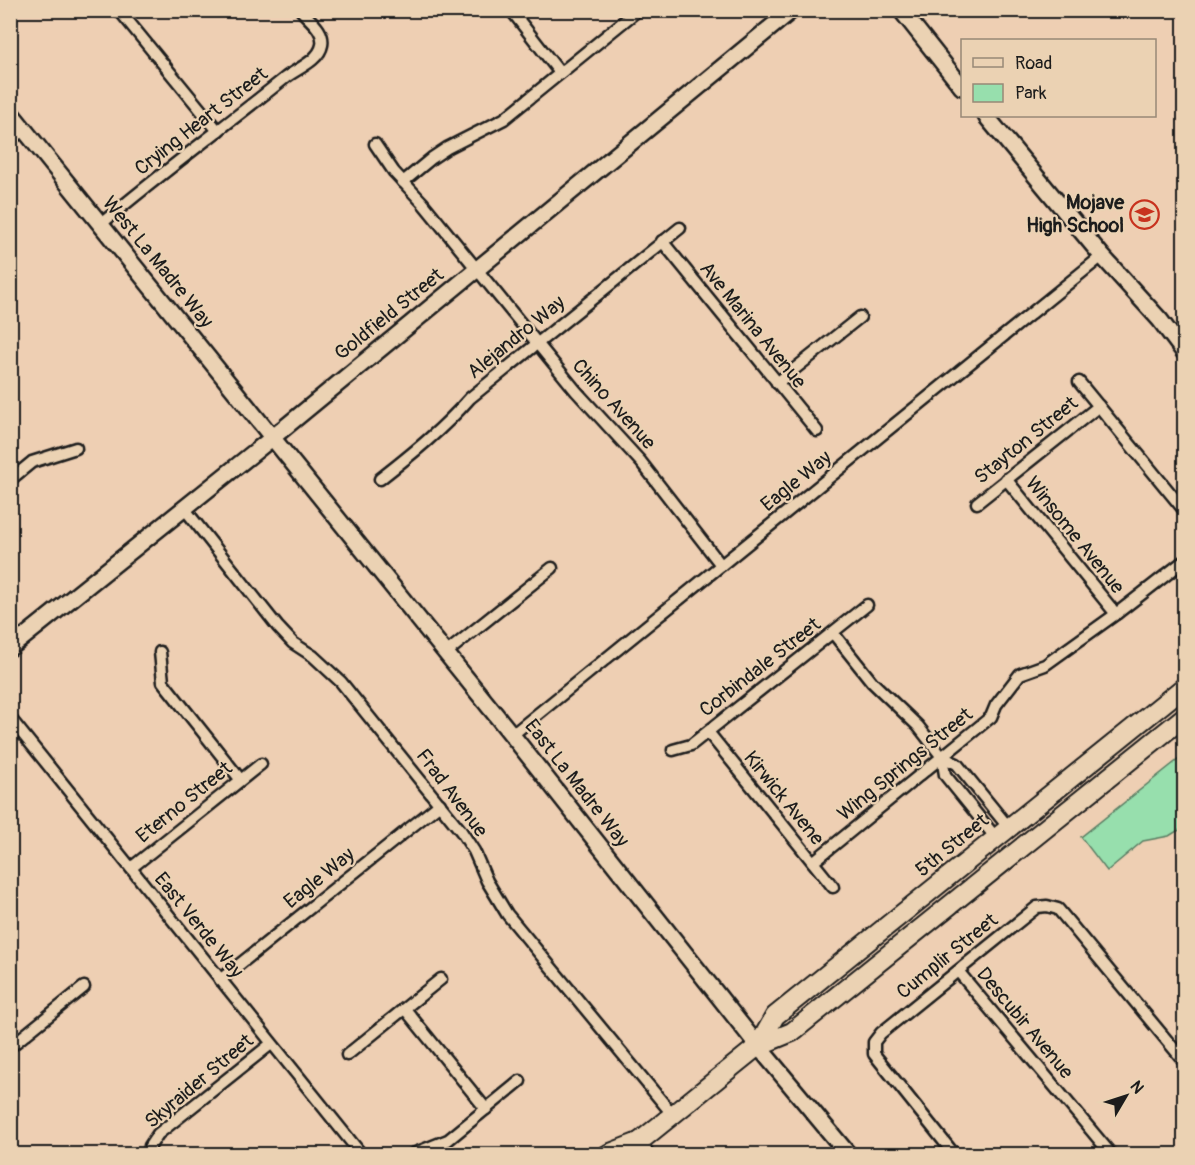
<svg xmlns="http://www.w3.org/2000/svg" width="1195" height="1165" viewBox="0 0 1195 1165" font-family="Pangolin,sans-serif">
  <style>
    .green { fill: #97dfad; stroke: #5a7e64; stroke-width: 1.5 }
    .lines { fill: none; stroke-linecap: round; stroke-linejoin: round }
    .street-casing { stroke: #1c1c1c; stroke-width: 15 }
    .secondary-casing { stroke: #1c1c1c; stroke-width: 20 }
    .primary-casing { stroke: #1c1c1c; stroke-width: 22 }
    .street { stroke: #ebd2b3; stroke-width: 10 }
    .secondary { stroke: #ebd2b3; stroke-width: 15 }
    .primary { stroke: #ebd2b3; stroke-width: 18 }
    .labels { text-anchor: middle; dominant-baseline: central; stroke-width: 4.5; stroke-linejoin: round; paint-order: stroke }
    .street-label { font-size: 20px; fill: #1c1c1c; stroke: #ebd2b3 }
    .poi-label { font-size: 20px; font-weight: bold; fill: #1c1c1c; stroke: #ebd2b3; text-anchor: end }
  </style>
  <rect width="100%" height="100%" fill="#eecfb3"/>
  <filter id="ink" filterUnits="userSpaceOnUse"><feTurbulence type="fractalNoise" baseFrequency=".0167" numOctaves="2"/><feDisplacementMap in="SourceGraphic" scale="12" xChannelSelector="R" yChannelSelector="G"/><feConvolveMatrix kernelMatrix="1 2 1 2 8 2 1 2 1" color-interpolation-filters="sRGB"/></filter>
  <g filter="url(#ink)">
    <path class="green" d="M1184 755V829L1177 831 1169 836 1143 841 1107 871 1081 837Z"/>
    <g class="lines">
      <defs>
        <g id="street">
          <path d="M119 10 218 131"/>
          <path d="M511 10 560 73"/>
          <path d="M10 140 25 129"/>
          <path d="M375 144 394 172 422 202 576 391 641 462 721 565"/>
          <path d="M403 182 432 158 447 148 504 119 638 10"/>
          <path d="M101 224C161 173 224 127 285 78 296 69 319 61 322 45 325 30 309 20 301 10"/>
          <path d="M662 241 817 431"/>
          <path d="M1079 382 1184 510"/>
          <path d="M777 383 860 317"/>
          <path d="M380 479C412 454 443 429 470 398L680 228"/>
          <path d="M1006 479 1116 614"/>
          <path d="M10 480 32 462 76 448"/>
          <path d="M977 503 1099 406"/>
          <path d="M184 508 278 627 293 643 313 656 341 682 461 831 474 851 487 881 507 914 673 1115"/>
          <path d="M833 633 872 682 918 726 942 757 957 764 1009 828"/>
          <path d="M160 652 163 682 240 779"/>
          <path d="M446 653 552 568"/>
          <path d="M10 718 361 1154"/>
          <path d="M708 732 833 887"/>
          <path d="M512 735 1102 256"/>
          <path d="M673 750 691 745 867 605"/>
          <path d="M942 757 945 775 996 838"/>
          <path d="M813 862 991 717 996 705 1020 674 1045 665 1116 614 1184 561"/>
          <path d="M131 868 261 764"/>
          <path d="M958 971 1111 1154"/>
          <path d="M220 980 440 804"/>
          <path d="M405 1009 486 1109"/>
          <path d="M10 1047 84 987"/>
          <path d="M347 1055 441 979"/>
          <path d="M639 1142 649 1154"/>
          <path d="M149 1154 150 1146 158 1134 271 1044"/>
          <path d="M413 1154 448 1140 520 1081"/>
          <path d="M954 1154 874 1054V1042L881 1033 1037 907 1047 906 1058 909 1184 1061"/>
        </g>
        <g id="secondary">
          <path d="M901 10 962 87"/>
          <path d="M10 112 512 735 758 1046 848 1154"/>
          <path d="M986 116 1102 256 1160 320 1184 352"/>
          <path d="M10 648 272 438 792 10"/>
        </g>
        <g id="primary">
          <path d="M758 1046 775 1016 1184 687"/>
          <path d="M608 1154 639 1142"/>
          <path d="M631 1154 639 1142 758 1046 792 1032 1184 717"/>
        </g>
      </defs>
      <use href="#street" class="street-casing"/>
      <use href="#secondary" class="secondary-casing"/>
      <use href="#primary" class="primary-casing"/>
      <use href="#street" class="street"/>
      <use href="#secondary" class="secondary"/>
      <use href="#primary" class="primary"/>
    </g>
  </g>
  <defs>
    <symbol id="school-ring" viewBox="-11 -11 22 22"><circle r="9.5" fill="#ebd2b3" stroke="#c8321e" stroke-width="1.5"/><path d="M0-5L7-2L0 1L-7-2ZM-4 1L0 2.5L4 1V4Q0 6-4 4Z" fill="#c8321e"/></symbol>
  </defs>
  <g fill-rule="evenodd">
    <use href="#school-ring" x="1128" y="198" width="33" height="33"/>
  </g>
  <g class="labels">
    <g class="street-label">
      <text transform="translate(201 121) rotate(-38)">Crying Heart Street</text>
      <text transform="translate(158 262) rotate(51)">West La Madre Way</text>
      <text transform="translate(389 314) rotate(-39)">Goldfield Street</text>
      <text transform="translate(753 325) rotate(51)">Ave Marina Avenue</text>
      <text transform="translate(516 337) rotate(-39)">Alejandro Way</text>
      <text transform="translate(614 404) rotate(48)">Chino Avenue</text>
      <text transform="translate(1026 440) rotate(-39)">Stayton Street</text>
      <text transform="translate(796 481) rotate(-39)">Eagle Way</text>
      <text transform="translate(1075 535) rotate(51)">Winsome Avenue</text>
      <text transform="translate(760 667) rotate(-38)">Corbindale Street</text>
      <text transform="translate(905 764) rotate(-39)">Wing Springs Street</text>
      <text transform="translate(577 783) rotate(52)">East La Madre Way</text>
      <text transform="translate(452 793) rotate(53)">Frad Avenue</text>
      <text transform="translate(784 798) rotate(51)">Kirwick Avene</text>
      <text transform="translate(184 802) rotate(-39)">Eterno Street</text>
      <text transform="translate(952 845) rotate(-39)">5th Street</text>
      <text transform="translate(319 878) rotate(-39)">Eagle Way</text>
      <text transform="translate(199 925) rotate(51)">East Verde Way</text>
      <text transform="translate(947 956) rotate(-39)">Cumplir Street</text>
      <text transform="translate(1025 1023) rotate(50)">Descubir Avenue</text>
      <text transform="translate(199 1081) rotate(-40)">Skyraider Street</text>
    </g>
    <g class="poi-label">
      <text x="1124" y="202">Mojave<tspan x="1124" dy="23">High School</tspan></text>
    </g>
  </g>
  <rect width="1195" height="1165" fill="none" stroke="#ebd2b3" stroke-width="36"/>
  <rect x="18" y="18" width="1159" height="1129" fill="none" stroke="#1c1c1c" stroke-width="2" filter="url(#ink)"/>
  <rect x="961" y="39" width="195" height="78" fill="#ebd2b3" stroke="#988977" stroke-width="1.5"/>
  <rect x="973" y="58" width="30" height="9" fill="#ebd2b3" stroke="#988977" stroke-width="1.5"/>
  <text x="1015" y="69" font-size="18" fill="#1c1c1c">Road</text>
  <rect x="973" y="84" width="30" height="18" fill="#97dfad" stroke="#988977" stroke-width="1.5"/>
  <text x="1015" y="99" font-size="18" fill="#1c1c1c">Park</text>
  <g transform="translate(1126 1096) rotate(51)" stroke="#ebd2b3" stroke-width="4.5" paint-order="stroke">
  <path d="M0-4.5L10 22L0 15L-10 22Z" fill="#1c1c1c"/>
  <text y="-9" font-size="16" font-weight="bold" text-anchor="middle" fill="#1c1c1c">N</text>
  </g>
</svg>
